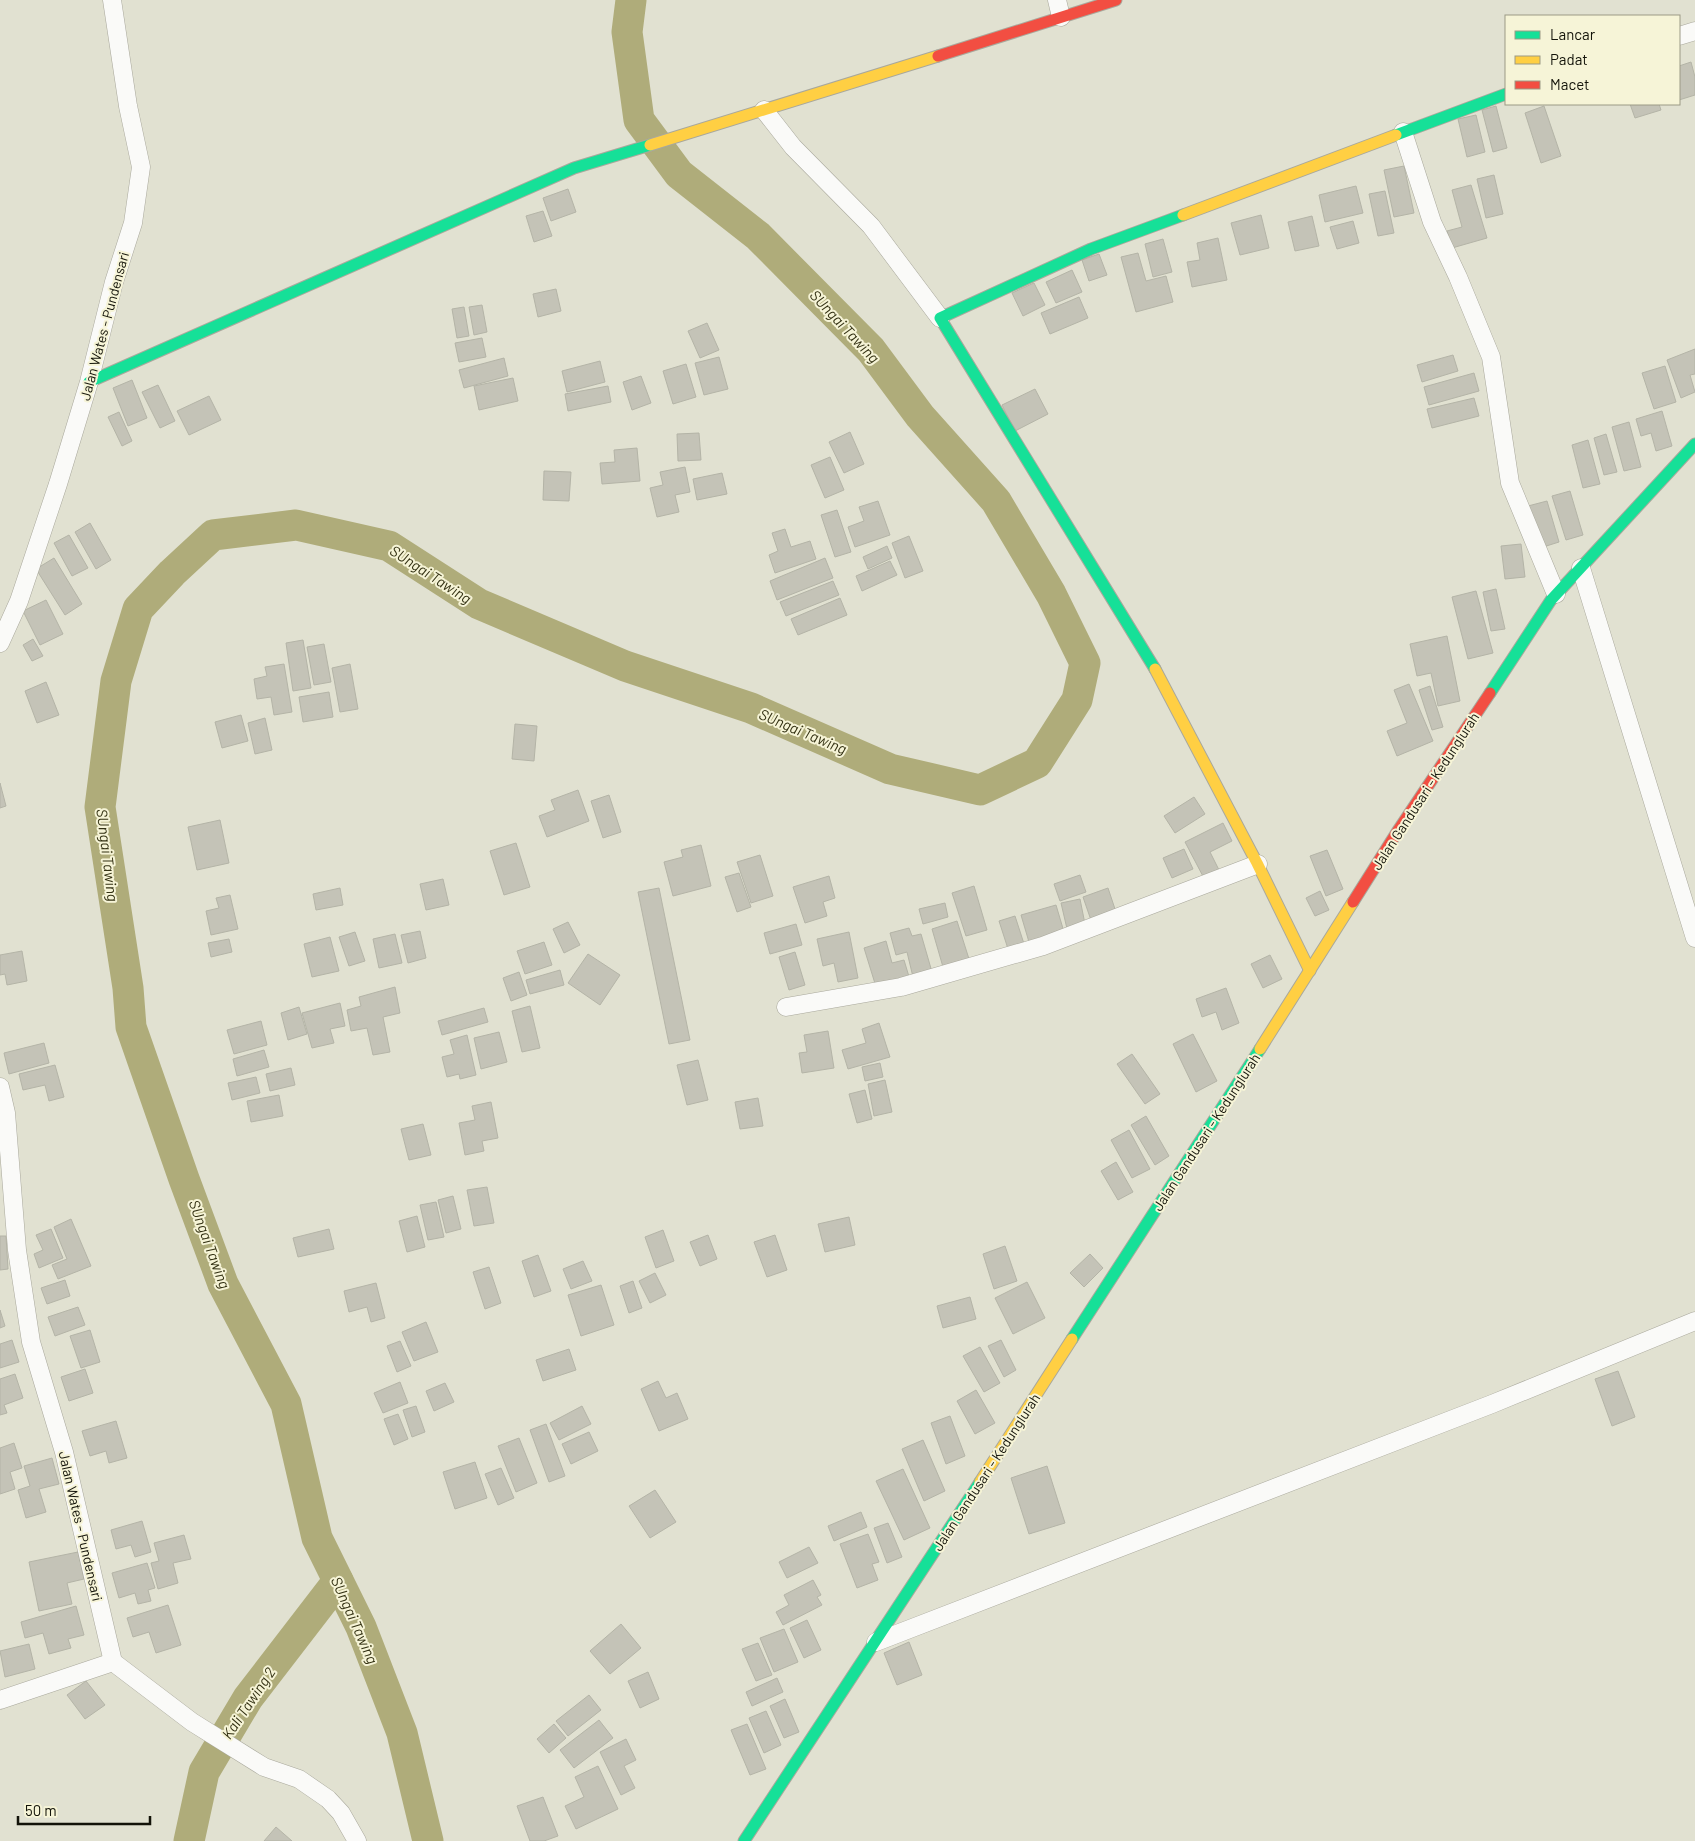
<svg xmlns="http://www.w3.org/2000/svg" width="1695" height="1841" viewBox="0 0 1695 1841" font-family="Barlow,sans-serif">
  <style>
    .lines { fill: none; stroke-linecap: round; stroke-linejoin: round }
    .river { stroke: #afac7a; stroke-width: 31 }
    .building { fill: #c4c3b7; stroke: #b4b4a7 }
    .street-casing { stroke: #a9a89c; stroke-width: 19 }
    .fast-casing { stroke: #a9a89c; stroke-width: 13 }
    .slow-casing { stroke: #a9a89c; stroke-width: 13 }
    .jam-casing { stroke: #a9a89c; stroke-width: 13 }
    .street { stroke: #fafaf8; stroke-width: 18 }
    .fast { stroke: #16e098; stroke-width: 11 }
    .slow { stroke: #ffcf43; stroke-width: 11 }
    .jam { stroke: #f24e42; stroke-width: 11 }
    .labels { text-anchor: middle; dominant-baseline: central; stroke-width: 4; stroke-linejoin: round; paint-order: stroke }
    .street-label { font-size: 14px; fill: #131309; stroke: #f6f4d7 }
    .water-label { font-size: 15px; font-style: italic; fill: #333113; stroke: #f6f4d7 }
  </style>
  <rect width="100%" height="100%" fill="#e1e1d1"/>
  <g class="lines">
    <g class="river">
      <path d="M189 1841 204 1772 248 1698 338 1581"/>
      <path d="M428 1841 402 1733 361 1627 317 1538 286 1404 223 1284 184 1179 131 1027 128 988 100 807 116 681 138 609 172 573 213 535 296 525 389 546 479 604 625 666 751 708 890 769 980 790 1037 763 1077 700 1085 663 1051 594 996 501 920 416 871 350 758 236 679 174 639 120 627 32 631 0"/>
    </g>
  </g>
  <g class="building">
    <path d="M1691 62 1695 77V95L1679 100V66Z"/>
    <path d="M1630 104H1659L1661 110 1635 118Z"/>
    <path d="M1496 106 1507 148 1493 152 1482 110Z"/>
    <path d="M1544 106 1561 156 1541 163 1525 113Z"/>
    <path d="M1476 115 1485 152 1467 157 1458 119Z"/>
    <path d="M1404 166 1414 213 1394 217 1384 170Z"/>
    <path d="M1494 175 1503 214 1486 218 1477 179Z"/>
    <path d="M1471 185 1487 238 1452 248 1447 231 1462 227 1452 190Z"/>
    <path d="M1356 186 1363 213 1325 222 1319 195Z"/>
    <path d="M568 189 576 212 551 221 543 198Z"/>
    <path d="M1385 191 1394 233 1378 236 1369 194Z"/>
    <path d="M543 211 552 236 534 242 526 216Z"/>
    <path d="M1261 215 1269 248 1240 255 1231 223Z"/>
    <path d="M1312 216 1319 246 1295 251 1288 222Z"/>
    <path d="M1353 221 1359 243 1337 249 1330 227Z"/>
    <path d="M1218 238 1227 280 1192 287 1187 262 1200 260 1197 243Z"/>
    <path d="M1163 239 1172 272 1153 277 1145 244Z"/>
    <path d="M1138 253 1146 281 1166 276 1173 302 1136 312 1121 257Z"/>
    <path d="M1099 254 1107 275 1089 281 1082 260Z"/>
    <path d="M1072 270 1082 292 1056 303 1046 282Z"/>
    <path d="M1034 283 1045 305 1023 316 1012 293Z"/>
    <path d="M556 289 561 311 538 317 533 294Z"/>
    <path d="M1079 297 1088 318 1050 334 1041 313Z"/>
    <path d="M482 305 487 332 474 335 469 307Z"/>
    <path d="M464 307 469 336 457 338 452 309Z"/>
    <path d="M707 323 719 350 700 358 688 331Z"/>
    <path d="M482 338 486 357 459 362 455 343Z"/>
    <path d="M1695 349V374L1690 375 1695 392 1681 398 1667 360Z"/>
    <path d="M1453 355 1458 371 1422 382 1417 365Z"/>
    <path d="M719 357 728 389 704 395 695 363Z"/>
    <path d="M504 358 508 376 464 388 459 370Z"/>
    <path d="M600 361 605 382 567 392 562 371Z"/>
    <path d="M686 364 696 397 673 404 663 371Z"/>
    <path d="M1665 366 1676 402 1654 409 1642 373Z"/>
    <path d="M1474 373 1479 391 1429 405 1424 387Z"/>
    <path d="M641 376 651 403 632 410 623 382Z"/>
    <path d="M513 378 518 401 479 410 474 386Z"/>
    <path d="M132 380 147 418 128 426 113 388Z"/>
    <path d="M158 385 175 421 160 428 142 392Z"/>
    <path d="M608 386 611 402 568 411 565 394Z"/>
    <path d="M1035 389 1048 414 1015 431 1002 405Z"/>
    <path d="M209 396 221 420 189 435 177 411Z"/>
    <path d="M1474 398 1479 416 1432 428 1427 409Z"/>
    <path d="M1662 411 1672 446 1656 451 1651 433 1641 436 1636 419Z"/>
    <path d="M119 412 132 441 122 446 108 417Z"/>
    <path d="M1629 422 1641 467 1624 471 1612 427Z"/>
    <path d="M850 432 864 464 844 473 829 442Z"/>
    <path d="M699 433 701 460 678 461 677 434Z"/>
    <path d="M1606 434 1617 472 1604 475 1594 438Z"/>
    <path d="M1588 440 1600 484 1583 488 1572 445Z"/>
    <path d="M637 448 640 481 602 484 600 463 615 462 614 450Z"/>
    <path d="M830 457 844 490 825 498 811 465Z"/>
    <path d="M685 467 690 492 675 495 679 512 657 517 650 488 663 485 660 472Z"/>
    <path d="M544 471 571 472 569 501 543 500Z"/>
    <path d="M722 473 727 494 697 500 693 479Z"/>
    <path d="M1570 491 1583 535 1566 540 1552 496Z"/>
    <path d="M878 501 890 535 855 547 848 527 864 521 859 507Z"/>
    <path d="M1547 501 1559 542 1540 548 1528 506Z"/>
    <path d="M837 510 851 552 835 557 821 515Z"/>
    <path d="M90 523 111 560 96 569 75 532Z"/>
    <path d="M785 529 791 547 810 541 816 559 775 573 769 555 778 551 772 533Z"/>
    <path d="M69 535 88 568 72 576 54 543Z"/>
    <path d="M909 536 923 571 905 578 892 543Z"/>
    <path d="M1521 544 1525 577 1505 579 1501 546Z"/>
    <path d="M887 546 892 558 868 569 863 557Z"/>
    <path d="M54 558 82 604 65 615 36 569Z"/>
    <path d="M825 558 833 578 777 600 770 581Z"/>
    <path d="M890 561 897 575 862 591 856 576Z"/>
    <path d="M833 581 839 595 786 616 780 602Z"/>
    <path d="M1496 589 1505 629 1491 631 1483 592Z"/>
    <path d="M1476 591 1493 653 1468 659 1452 597Z"/>
    <path d="M840 598 847 615 798 635 791 619Z"/>
    <path d="M46 600 63 634 40 645 23 611Z"/>
    <path d="M1447 636 1460 701 1438 706 1431 673 1417 676 1410 644Z"/>
    <path d="M33 639 43 656 32 661 23 645Z"/>
    <path d="M303 640 311 688 293 691 286 643Z"/>
    <path d="M324 644 331 682 314 685 307 647Z"/>
    <path d="M284 664 292 712 274 715 271 697 257 699 254 679 267 676 265 667Z"/>
    <path d="M350 664 358 709 340 712 332 668Z"/>
    <path d="M46 682 59 715 37 723 25 691Z"/>
    <path d="M1409 684 1433 741 1397 756 1387 731 1407 723 1394 690Z"/>
    <path d="M1430 686 1443 727 1432 730 1419 690Z"/>
    <path d="M329 692 333 717 303 722 299 697Z"/>
    <path d="M241 715 248 741 222 748 215 722Z"/>
    <path d="M265 718 272 750 255 754 248 723Z"/>
    <path d="M515 724 537 726 534 761 512 759Z"/>
    <path d="M0 783 6 806 0 808Z"/>
    <path d="M578 790 589 821 547 837 539 816 555 810 551 800Z"/>
    <path d="M609 795 621 832 603 838 591 801Z"/>
    <path d="M1194 797 1205 814 1175 833 1164 816Z"/>
    <path d="M220 820 229 863 197 870 188 827Z"/>
    <path d="M1223 823 1232 841 1210 852 1221 874 1206 882 1185 842Z"/>
    <path d="M516 843 530 887 504 895 490 851Z"/>
    <path d="M701 845 711 886 673 896 664 862 683 857 681 850Z"/>
    <path d="M1184 849 1193 869 1172 878 1163 858Z"/>
    <path d="M1327 850 1343 889 1326 896 1310 856Z"/>
    <path d="M760 855 773 896 751 903 737 862Z"/>
    <path d="M739 873 751 907 737 912 725 877Z"/>
    <path d="M1080 875 1086 892 1060 901 1054 884Z"/>
    <path d="M829 876 835 898 823 902 827 916 805 923 793 887Z"/>
    <path d="M443 879 449 905 426 910 420 884Z"/>
    <path d="M974 886 987 930 966 936 952 893Z"/>
    <path d="M340 888 343 905 316 910 313 894Z"/>
    <path d="M659 888 690 1040 669 1044 638 892Z"/>
    <path d="M1108 888 1118 918 1093 926 1083 897Z"/>
    <path d="M1320 891 1329 910 1315 916 1306 898Z"/>
    <path d="M230 895 238 929 211 935 206 911 219 908 216 898Z"/>
    <path d="M1080 899 1086 929 1068 933 1061 903Z"/>
    <path d="M945 903 948 917 923 924 919 909Z"/>
    <path d="M1056 905 1064 932 1029 942 1021 915Z"/>
    <path d="M1015 916 1026 950 1010 955 999 921Z"/>
    <path d="M957 921 969 959 943 967 932 929Z"/>
    <path d="M568 922 580 945 564 953 553 929Z"/>
    <path d="M796 924 802 945 770 954 764 933Z"/>
    <path d="M909 928 912 936 921 934 932 972 913 977 907 952 896 955 890 933Z"/>
    <path d="M420 931 426 958 408 963 401 935Z"/>
    <path d="M355 932 365 961 349 966 339 937Z"/>
    <path d="M849 932 858 978 838 982 834 963 823 966 817 939Z"/>
    <path d="M395 934 402 963 379 968 373 939Z"/>
    <path d="M330 937 339 971 312 977 304 944Z"/>
    <path d="M229 939 232 952 211 957 208 943Z"/>
    <path d="M886 941 892 963 904 960 910 980 877 990 864 948Z"/>
    <path d="M544 942 552 965 525 974 517 951Z"/>
    <path d="M22 951 27 981 7 985 5 974 0 975V955Z"/>
    <path d="M795 952 805 985 789 990 779 957Z"/>
    <path d="M588 954 620 975 600 1005 568 983Z"/>
    <path d="M1270 955 1282 979 1263 988 1251 964Z"/>
    <path d="M560 970 564 985 530 994 526 980Z"/>
    <path d="M519 972 527 995 511 1001 503 978Z"/>
    <path d="M395 987 400 1013 383 1017 390 1052 373 1055 367 1028 351 1031 347 1010 361 1006 359 997Z"/>
    <path d="M1226 988 1239 1023 1222 1030 1216 1012 1202 1017 1196 999Z"/>
    <path d="M340 1003 345 1026 330 1029 334 1043 312 1048 302 1013Z"/>
    <path d="M530 1006 540 1048 522 1052 512 1011Z"/>
    <path d="M299 1007 307 1034 288 1040 281 1013Z"/>
    <path d="M484 1008 488 1022 442 1035 438 1021Z"/>
    <path d="M261 1021 267 1045 234 1054 227 1030Z"/>
    <path d="M879 1023 890 1057 848 1069 842 1050 866 1043 862 1029Z"/>
    <path d="M828 1031 834 1068 802 1073 799 1053 807 1052 804 1035Z"/>
    <path d="M499 1032 507 1062 481 1069 474 1038Z"/>
    <path d="M1193 1034 1217 1081 1196 1092 1173 1044Z"/>
    <path d="M467 1035 476 1075 460 1079 459 1074 447 1077 442 1057 454 1054 450 1040Z"/>
    <path d="M44 1043 49 1063 9 1074 4 1053Z"/>
    <path d="M264 1050 269 1067 237 1076 233 1059Z"/>
    <path d="M1132 1054 1160 1094 1145 1104 1117 1064Z"/>
    <path d="M698 1060 708 1100 687 1105 677 1065Z"/>
    <path d="M880 1063 883 1077 865 1081 862 1067Z"/>
    <path d="M55 1065 64 1097 49 1101 45 1085 23 1090 19 1074Z"/>
    <path d="M291 1068 295 1085 270 1091 266 1074Z"/>
    <path d="M256 1077 260 1093 232 1100 228 1083Z"/>
    <path d="M885 1080 892 1112 874 1116 868 1084Z"/>
    <path d="M865 1090 872 1119 857 1123 849 1094Z"/>
    <path d="M279 1095 283 1116 251 1122 247 1101Z"/>
    <path d="M758 1098 763 1126 740 1129 735 1102Z"/>
    <path d="M491 1102 498 1138 482 1141 484 1151 465 1155 459 1123 475 1120 472 1106Z"/>
    <path d="M1146 1116 1169 1156 1155 1165 1131 1125Z"/>
    <path d="M423 1124 431 1155 409 1160 401 1129Z"/>
    <path d="M1129 1130 1150 1169 1132 1178 1111 1140Z"/>
    <path d="M1116 1162 1133 1192 1118 1200 1101 1171Z"/>
    <path d="M487 1187 494 1223 474 1226 467 1190Z"/>
    <path d="M453 1196 461 1229 446 1233 438 1200Z"/>
    <path d="M436 1202 444 1237 428 1240 420 1205Z"/>
    <path d="M417 1216 425 1247 407 1252 399 1221Z"/>
    <path d="M849 1217 855 1245 825 1252 818 1224Z"/>
    <path d="M71 1219 91 1266 58 1279 52 1265 67 1259 54 1227Z"/>
    <path d="M51 1229 63 1258 39 1268 34 1254 43 1250 36 1235Z"/>
    <path d="M329 1229 334 1249 298 1257 293 1238Z"/>
    <path d="M663 1230 674 1261 656 1268 645 1237Z"/>
    <path d="M708 1235 717 1259 700 1266 690 1242Z"/>
    <path d="M775 1235 787 1270 767 1277 754 1242Z"/>
    <path d="M0 1236H6L8 1269 0 1270Z"/>
    <path d="M1005 1246 1017 1281 994 1289 983 1254Z"/>
    <path d="M1090 1254 1103 1268 1084 1287 1070 1273Z"/>
    <path d="M538 1255 551 1291 534 1297 522 1261Z"/>
    <path d="M583 1261 592 1281 571 1289 563 1269Z"/>
    <path d="M489 1267 501 1303 485 1309 473 1272Z"/>
    <path d="M655 1273 666 1295 650 1303 639 1281Z"/>
    <path d="M65 1280 70 1296 47 1304 41 1288Z"/>
    <path d="M633 1281 642 1308 629 1313 620 1286Z"/>
    <path d="M1027 1282 1045 1318 1013 1334 995 1298Z"/>
    <path d="M376 1283 385 1318 371 1322 367 1307 349 1312 344 1291Z"/>
    <path d="M601 1285 614 1325 581 1336 568 1295Z"/>
    <path d="M970 1297 976 1319 943 1328 937 1306Z"/>
    <path d="M78 1307 85 1325 55 1336 48 1317Z"/>
    <path d="M0 1310 5 1326 0 1328Z"/>
    <path d="M426 1322 438 1352 414 1361 402 1332Z"/>
    <path d="M90 1330 100 1362 81 1368 70 1336Z"/>
    <path d="M12 1340 19 1362 0 1368V1344Z"/>
    <path d="M1001 1340 1016 1370 1004 1377 988 1346Z"/>
    <path d="M400 1341 411 1366 397 1372 387 1346Z"/>
    <path d="M980 1347 1000 1383 984 1392 963 1356Z"/>
    <path d="M569 1349 576 1370 543 1381 536 1360Z"/>
    <path d="M85 1369 93 1393 69 1401 61 1377Z"/>
    <path d="M1618 1371 1635 1417 1612 1426 1595 1379Z"/>
    <path d="M15 1374 23 1398 4 1405 7 1413 0 1415V1379Z"/>
    <path d="M658 1381 666 1398 677 1393 688 1419 659 1431 641 1389Z"/>
    <path d="M400 1382 408 1403 383 1413 374 1393Z"/>
    <path d="M445 1383 454 1402 434 1411 426 1391Z"/>
    <path d="M976 1390 995 1423 975 1434 957 1401Z"/>
    <path d="M416 1406 425 1432 412 1437 403 1410Z"/>
    <path d="M582 1406 591 1424 559 1440 550 1423Z"/>
    <path d="M398 1414 408 1439 394 1445 384 1419Z"/>
    <path d="M950 1416 965 1456 946 1464 931 1423Z"/>
    <path d="M116 1421 127 1458 109 1463 106 1451 90 1456 82 1431Z"/>
    <path d="M546 1424 565 1476 549 1482 530 1430Z"/>
    <path d="M589 1432 598 1451 571 1464 562 1444Z"/>
    <path d="M519 1438 537 1483 516 1492 498 1446Z"/>
    <path d="M923 1440 945 1491 924 1501 902 1449Z"/>
    <path d="M14 1443 22 1468 10 1472 15 1489 0 1494V1448Z"/>
    <path d="M52 1458 59 1484 39 1489 46 1512 26 1518 18 1490 30 1486 24 1466Z"/>
    <path d="M475 1462 487 1498 455 1509 443 1472Z"/>
    <path d="M1047 1466 1065 1523 1029 1534 1011 1478Z"/>
    <path d="M501 1468 514 1498 498 1505 485 1474Z"/>
    <path d="M903 1469 930 1528 904 1540 876 1481Z"/>
    <path d="M655 1490 676 1522 650 1538 629 1506Z"/>
    <path d="M861 1512 867 1527 834 1541 828 1526Z"/>
    <path d="M142 1521 151 1552 135 1557 131 1545 116 1549 111 1530Z"/>
    <path d="M888 1523 902 1557 887 1563 874 1528Z"/>
    <path d="M868 1534 879 1562 872 1564 878 1580 857 1588 840 1544Z"/>
    <path d="M184 1535 191 1559 173 1563 178 1583 158 1589 151 1563 159 1561 154 1543Z"/>
    <path d="M809 1547 818 1563 787 1578 779 1562Z"/>
    <path d="M78 1552 84 1579 67 1583 72 1604 39 1611 29 1562Z"/>
    <path d="M147 1563 155 1588 148 1590 151 1601 138 1604 135 1593 119 1598 112 1573Z"/>
    <path d="M813 1580 821 1595 817 1597 822 1605 783 1625 776 1612 789 1605 784 1595Z"/>
    <path d="M168 1605 181 1645 156 1653 149 1632 133 1637 127 1618Z"/>
    <path d="M76 1606 84 1635 68 1639 71 1648 49 1654 43 1633 25 1638 21 1622Z"/>
    <path d="M807 1620 821 1650 804 1658 790 1628Z"/>
    <path d="M621 1624 641 1648 610 1674 590 1651Z"/>
    <path d="M784 1629 798 1662 774 1672 760 1638Z"/>
    <path d="M909 1642 922 1675 897 1685 884 1653Z"/>
    <path d="M758 1643 772 1675 756 1681 742 1649Z"/>
    <path d="M29 1644 35 1669 5 1677 0 1651Z"/>
    <path d="M648 1672 659 1699 640 1708 628 1681Z"/>
    <path d="M777 1678 783 1692 752 1706 746 1692Z"/>
    <path d="M86 1681 105 1705 85 1719 67 1695Z"/>
    <path d="M589 1695 601 1710 568 1736 556 1721Z"/>
    <path d="M785 1699 799 1732 784 1738 770 1706Z"/>
    <path d="M766 1711 781 1745 764 1753 749 1718Z"/>
    <path d="M599 1720 613 1738 574 1768 560 1750Z"/>
    <path d="M554 1724 566 1738 549 1753 537 1739Z"/>
    <path d="M747 1724 766 1769 750 1775 731 1730Z"/>
    <path d="M626 1739 636 1760 624 1766 635 1788 621 1795 600 1752Z"/>
    <path d="M598 1766 618 1809 576 1829 565 1806 584 1797 575 1777Z"/>
    <path d="M543 1797 558 1836 544 1841H530L517 1806Z"/>
    <path d="M276 1827 292 1841H264Z"/>
  </g>
  <g class="lines">
    <defs>
      <g id="street">
        <path d="M1057 0 1061 17"/>
        <path d="M1679 36 1695 31"/>
        <path d="M764 110 793 147 871 226 940 318"/>
        <path d="M1403 132 1432 222 1458 277 1491 357 1510 483 1556 594"/>
        <path d="M1581 568 1695 938"/>
        <path d="M0 643 19 601 58 484 89 382 114 282 133 223 141 167 128 106 112 0"/>
        <path d="M786 1007 901 987 1043 946 1258 864"/>
        <path d="M0 1087 6 1113 17 1250 31 1342 64 1452 113 1662 192 1722 264 1767 299 1779 328 1799 341 1813 357 1841"/>
        <path d="M876 1642 1492 1404 1695 1321"/>
        <path d="M0 1700 113 1662"/>
      </g>
      <g id="fast">
        <path d="M1396 135 1506 94"/>
        <path d="M89 382 574 168 650 145"/>
        <path d="M1155 669 940 318 1091 249 1183 215"/>
        <path d="M1490 693 1551 600 1695 444"/>
        <path d="M1072 1339 1260 1049"/>
        <path d="M744 1841 980 1482"/>
      </g>
      <g id="slow">
        <path d="M650 145 938 56"/>
        <path d="M1183 215 1396 135"/>
        <path d="M1155 669 1257 863 1310 971"/>
        <path d="M1260 1049 1353 902"/>
        <path d="M980 1482 1072 1339"/>
      </g>
      <g id="jam">
        <path d="M938 56 1116 0"/>
        <path d="M1353 902 1399 829 1490 693"/>
      </g>
    </defs>
    <use href="#street" class="street-casing"/>
    <use href="#fast" class="fast-casing"/>
    <use href="#slow" class="slow-casing"/>
    <use href="#jam" class="jam-casing"/>
    <use href="#street" class="street"/>
    <use href="#fast" class="fast"/>
    <use href="#slow" class="slow"/>
    <use href="#jam" class="jam"/>
  </g>
  <g class="labels">
    <g class="street-label">
      <text transform="translate(104 326) rotate(-75)">Jalan Wates - Pundensari</text>
      <text transform="translate(1425 791) rotate(-57)">Jalan Gandusari - Kedunglurah</text>
      <text transform="translate(1206 1132) rotate(-57)">Jalan Gandusari - Kedunglurah</text>
      <text transform="translate(986 1472) rotate(-57)">Jalan Gandusari - Kedunglurah</text>
      <text transform="translate(81 1526) rotate(77)">Jalan Wates - Pundensari</text>
    </g>
    <g class="water-label">
      <text transform="translate(845 326) rotate(47)">SUngai Tawing</text>
      <text transform="translate(431 574) rotate(33)">SUngai Tawing</text>
      <text transform="translate(803 731) rotate(23)">SUngai Tawing</text>
      <text transform="translate(108 855) rotate(83)">SUngai Tawing</text>
      <text transform="translate(210 1244) rotate(70)">SUngai Tawing</text>
      <text transform="translate(355 1620) rotate(66)">SUngai Tawing</text>
      <text transform="translate(248 1703) rotate(-56)">Kali Tawing 2</text>
    </g>
  </g>
  <rect x="1505" y="15" width="175" height="90" fill="#f6f4d7" stroke="#9b9a85"/>
  <rect x="1515" y="31" width="25" height="8" fill="#16e098" stroke="#9b9a85"/>
  <text x="1550" y="40" font-size="15" fill="#131309">Lancar</text>
  <rect x="1515" y="56" width="25" height="8" fill="#ffcf43" stroke="#9b9a85"/>
  <text x="1550" y="65" font-size="15" fill="#131309">Padat</text>
  <rect x="1515" y="81" width="25" height="8" fill="#f24e42" stroke="#9b9a85"/>
  <text x="1550" y="90" font-size="15" fill="#131309">Macet</text>
  <path d="M18 1816v8h132v-8" fill="none" stroke="#131309" stroke-width="2.5"/>
  <text x="25" y="1816" font-size="15" fill="#131309" stroke="#f6f4d7" stroke-width="4" paint-order="stroke">50 m</text>
</svg>
